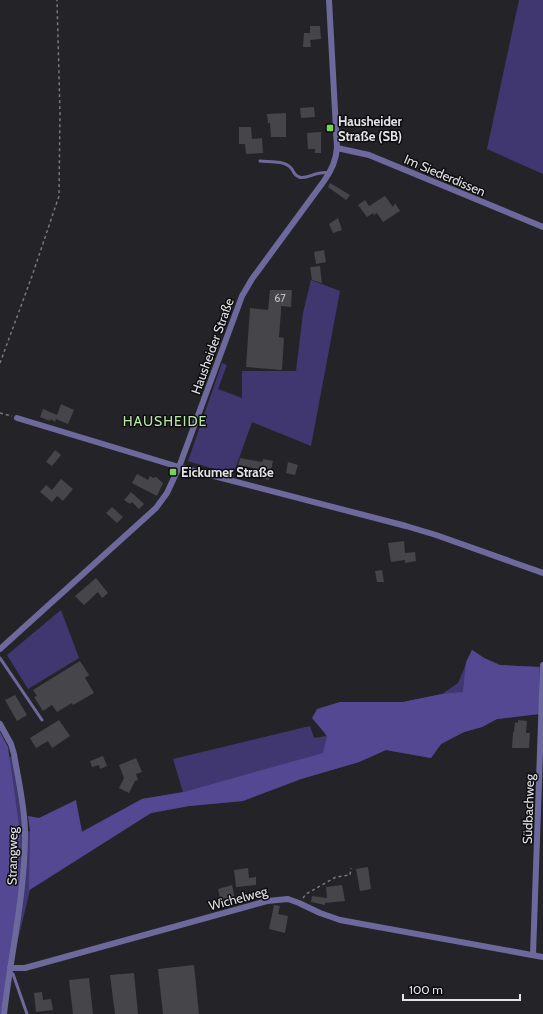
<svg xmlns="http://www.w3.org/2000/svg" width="543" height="1014" viewBox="0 0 543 1014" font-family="Cabin,sans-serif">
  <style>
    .green { fill: #403771 }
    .forest { fill: #544893 }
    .building { fill: #45454a }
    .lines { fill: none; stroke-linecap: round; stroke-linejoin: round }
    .path { stroke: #79797c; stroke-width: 1.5; stroke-dasharray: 3 3; stroke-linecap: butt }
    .lane { stroke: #6e699d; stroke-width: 3 }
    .street { stroke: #6e699d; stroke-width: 6 }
    .poi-dot { fill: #79d158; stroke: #0d0d0f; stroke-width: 1.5 }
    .labels { text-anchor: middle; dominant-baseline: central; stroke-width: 3; stroke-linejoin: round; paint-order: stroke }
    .number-label { font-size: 11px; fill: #bcbcbf }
    .poi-label { font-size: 13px; font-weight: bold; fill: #e3e3e6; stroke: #0d0d0f; text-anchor: start }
    .street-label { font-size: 13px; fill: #e3e3e6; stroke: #0d0d0f }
    .neighbourhood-label { font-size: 14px; letter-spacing: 1px; fill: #b6e7a6; stroke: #0d0d0f }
  </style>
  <rect width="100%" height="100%" fill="#242428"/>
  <g class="green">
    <path d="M519 0H543V174L487 149Z"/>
    <path d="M311 280 340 291 311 446 252 422 233 475 188 461 222 363 227 365 218 389 242 398V371H296L303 313Z"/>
    <path d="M61 610 79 658 28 689 7 655Z"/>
    <path d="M472 650 484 658 500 665 539 667 543 666 539 714 497 719 482 727 464 732 441 744 431 758 386 750 359 762 301 779 243 801 189 806 151 813 30 890 0 1014V756L13 757 25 831 81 832 142 799 183 792 173 759 310 726 314 738 326 736 321 717 340 702H403L442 694 458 683Z"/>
  </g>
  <g class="forest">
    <path d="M472 650 484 658 500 665 539 667V714L497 719 482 727 464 732 441 744 431 758 386 750 359 762 301 779 243 801 189 806 151 813 29 890 30 831 28 816 39 818 76 800 82 832 142 799 184 792 323 753 327 736 312 718 317 709 340 702H403L442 694 463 692 466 662Z"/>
    <path d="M0 732 8 747 20 832 19 892 9 964 7 970 2 1014H0Z"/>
  </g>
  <g class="building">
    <path d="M310 26H320L321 39 310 40 311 47H303L304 33H310Z"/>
    <path d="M314 107 315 117 301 118 300 108Z"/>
    <path d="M286 113V137H271L270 123H268L267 114Z"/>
    <path d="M239 127H251L252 139 262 138 263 153 246 154 245 144H239Z"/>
    <path d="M321 132V153H315V149H308L307 133Z"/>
    <path d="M330 183 350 195 346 200 328 187Z"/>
    <path d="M385 196 393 207 395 203 400 211 383 222 377 213 374 215 373 213 367 217 358 205 365 200 369 206Z"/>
    <path d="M338 218 342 230 333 233 329 224Z"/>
    <path d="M324 250 326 262 316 264 314 252Z"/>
    <path d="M320 266 321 276 322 283 312 280 310 267Z"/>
    <path d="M270 290H292L291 307 281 306V311L279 337 284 338 282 370 246 367 250 308 268 310Z"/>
    <path d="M61 404 74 410 68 424 56 419 55 422 51 419 50 421 40 417 43 409 57 415Z"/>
    <path d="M55 450 61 455 52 466 46 462Z"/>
    <path d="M240 458 262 462 263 459 273 461 269 480 251 476 253 468 238 465Z"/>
    <path d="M288 462 298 465 295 475 286 473Z"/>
    <path d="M137 474 148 480 150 476 153 478 156 477 163 483 157 496 132 483Z"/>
    <path d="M61 479 73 489 63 501 57 496 52 502 40 492 46 485 52 490Z"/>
    <path d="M131 492 144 504 139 509 132 502 130 504 124 500Z"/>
    <path d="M112 507 123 517 117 523 106 513Z"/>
    <path d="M404 541 405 553 415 552 416 561 405 563V560L391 562 388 543Z"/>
    <path d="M382 570 384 582H377L375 571Z"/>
    <path d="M96 578 108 593 102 598 98 592 84 605 75 596Z"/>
    <path d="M80 661 89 675 85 678 94 693 73 705 72 703 57 712 52 705 43 711 34 697 37 696 33 690Z"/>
    <path d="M15 695 27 715 17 721 5 700Z"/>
    <path d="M59 720 70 736 52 748 48 741 36 748 30 738Z"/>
    <path d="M518 720 527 721 526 733H530L529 748H512L513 732H514L515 722 518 723Z"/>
    <path d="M103 756 107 766 100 769 99 765 92 767 90 761Z"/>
    <path d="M136 758 142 772 136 774 138 780 135 781 129 793 119 788 124 778 119 765Z"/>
    <path d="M368 867 371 889 360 891 356 869Z"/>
    <path d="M248 868 249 878 256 877V885L236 887 234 870Z"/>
    <path d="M232 885 235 899 221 903 218 889Z"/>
    <path d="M342 885 345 901 325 903V905L311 902 312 896 327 898 326 887Z"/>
    <path d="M274 905 280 906 278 914 288 916 285 933 269 929Z"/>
    <path d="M194 965 199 1014H163L158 969Z"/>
    <path d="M134 973 138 1014H115L110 975Z"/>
    <path d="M89 978 93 1014H73L69 980Z"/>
    <path d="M42 992 43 1000 51 999 53 1010 36 1012 34 993Z"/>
  </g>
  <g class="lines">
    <g class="path">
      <path d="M0 363 32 276 59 196 60 113 57 0"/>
      <path d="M0 413 12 416"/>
      <path d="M303 898 306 894 336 877 350 875 351 868"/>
    </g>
    <g class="lane">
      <path d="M260 161C269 162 284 160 291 168 294 171 293 175 299 177 307 180 317 170 330 173"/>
      <path d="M0 658 42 720"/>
      <path d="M9 973 13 974 27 1014"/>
    </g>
    <g class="street">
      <path d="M337 148 369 155 543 227"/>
      <path d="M17 418 179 467 406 526 436 535 543 573"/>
      <path d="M0 649 156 508 167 493 179 467 242 296 252 279 324 181C332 170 336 161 337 148L329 0"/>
      <path d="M0 724 11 744 14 754C18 779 25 807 25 833 25 894 11 953 4 1014"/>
      <path d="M533 955 543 665"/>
      <path d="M10 968H25L267 901 288 899 299 903 320 913 340 920 543 957"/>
    </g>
  </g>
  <g class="poi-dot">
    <rect x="326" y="124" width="8" height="8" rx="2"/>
    <rect x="169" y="468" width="8" height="8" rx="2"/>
  </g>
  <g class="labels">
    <g class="number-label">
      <text x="280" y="298">67</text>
    </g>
    <g class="poi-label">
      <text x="338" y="121">Hausheider<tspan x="338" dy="15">Straße (SB)</tspan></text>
      <text x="181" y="472">Eickumer Straße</text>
    </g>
    <g class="street-label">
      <text transform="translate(445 175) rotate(23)">Im Siederdissen</text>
      <text transform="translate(212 346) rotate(-70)">Hausheider Straße</text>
      <text transform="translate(528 809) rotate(-88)">Südbachweg</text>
      <text transform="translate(12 856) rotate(-89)">Strangweg</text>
      <text transform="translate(238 898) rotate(-15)">Wichelweg</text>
    </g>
    <g class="neighbourhood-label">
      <text x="165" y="421">HAUSHEIDE</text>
    </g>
  </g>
  <path d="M403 994v6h117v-6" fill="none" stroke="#e3e3e6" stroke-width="2"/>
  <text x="409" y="994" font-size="12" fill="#e3e3e6" stroke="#0d0d0f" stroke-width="3" paint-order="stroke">100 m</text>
</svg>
